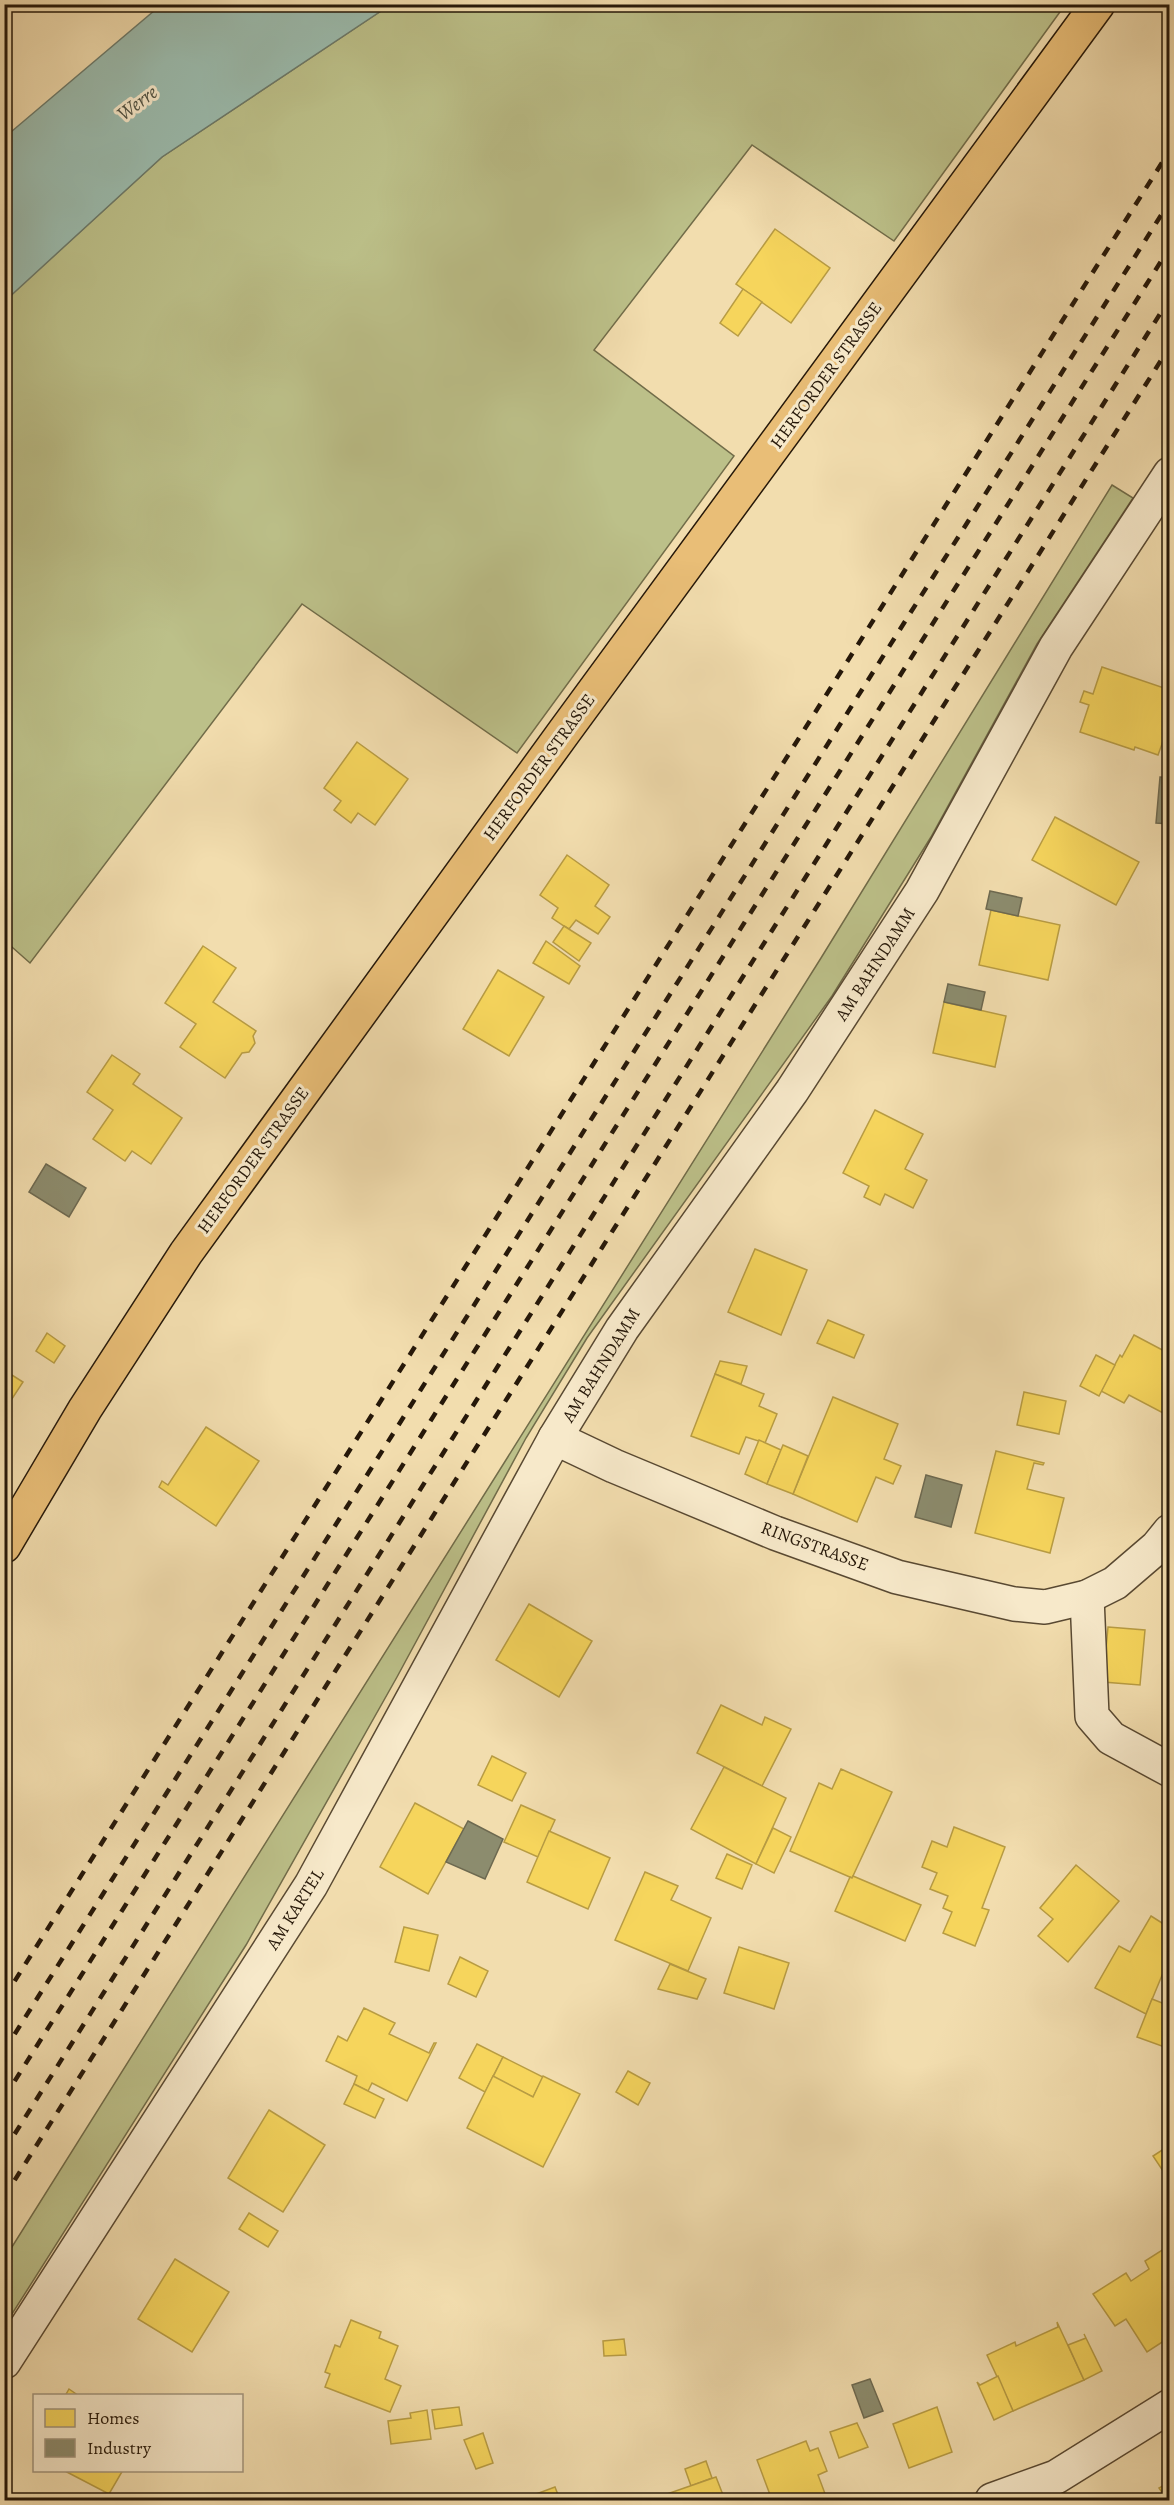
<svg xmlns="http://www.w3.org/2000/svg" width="1174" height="2505" viewBox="0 0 1174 2505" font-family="Alegreya,serif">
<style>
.green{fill:#bcc089;stroke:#716c49;stroke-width:1.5}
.water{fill:#9bbbad;stroke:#6c7a6b;stroke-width:1.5}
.homes{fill:#f6d55c;stroke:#b89c43;stroke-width:1.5}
.industry{fill:#8c8c6e;stroke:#6d6950;stroke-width:1.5}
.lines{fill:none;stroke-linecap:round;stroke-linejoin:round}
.minor-casing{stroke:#594932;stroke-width:36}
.major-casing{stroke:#261809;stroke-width:36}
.minor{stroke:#f7e9ca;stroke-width:33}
.major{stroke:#e9be77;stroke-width:33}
.rail{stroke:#261809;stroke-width:4.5;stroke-dasharray:10 10;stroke-linecap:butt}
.labels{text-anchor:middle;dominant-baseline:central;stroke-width:6;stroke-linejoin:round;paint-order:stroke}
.street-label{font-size:18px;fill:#261809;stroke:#f7e9ca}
.water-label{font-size:20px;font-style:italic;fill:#4f5142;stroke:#f7e9ca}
</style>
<rect width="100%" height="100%" fill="#f2ddae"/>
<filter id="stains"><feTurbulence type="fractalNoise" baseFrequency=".00333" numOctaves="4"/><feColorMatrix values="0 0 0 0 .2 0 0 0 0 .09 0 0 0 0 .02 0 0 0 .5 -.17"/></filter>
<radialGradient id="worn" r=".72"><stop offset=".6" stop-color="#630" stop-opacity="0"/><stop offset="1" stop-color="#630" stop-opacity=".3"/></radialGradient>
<g class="green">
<path d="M390 5H1065L894 241 752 145 594 350 734 456 517 753 302 604 30 963 4 940V301L162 157Z"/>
<path d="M1112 485 1133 498 1037 644 931 837 832 996 587 1338 526 1438 397 1677 246 1945 5 2325V2258L821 958Z"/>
</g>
<path class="water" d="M161 5H390L162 157 5 301V137Z"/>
<g class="homes">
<path d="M775 229 830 268 791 323 736 284Z"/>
<path d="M743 289 762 302 738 336 720 323Z"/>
<path d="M1102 667 1170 690V722L1158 755 1135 747 1134 750 1080 732 1089 705 1080 702 1084 691 1093 694Z"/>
<path d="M357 742 408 779 375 825 358 813 351 823 334 810 341 801 324 788Z"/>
<path d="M1055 817 1139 862 1116 905 1032 860Z"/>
<path d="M567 855 609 885 595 906 610 917 598 934 576 920 569 929 564 926 552 918 558 908 540 895Z"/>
<path d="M991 910 1060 925 1048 980 979 965Z"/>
<path d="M564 926 591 943 579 961 553 942Z"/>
<path d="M546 941 580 966 569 984 533 963Z"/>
<path d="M203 946 236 968 213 1002 256 1031 253 1036 255 1043 249 1052 242 1053 225 1078 180 1047 196 1024 165 1003Z"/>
<path d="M498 970 544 997 509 1056 463 1029Z"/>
<path d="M944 1002 1006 1016 995 1067 933 1053Z"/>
<path d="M112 1055 140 1074 133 1084 182 1118 151 1164 132 1151 125 1161 93 1139 113 1110 87 1092Z"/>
<path d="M875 1110 923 1134 905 1169 927 1180 913 1208 885 1194 880 1205 864 1197 869 1186 843 1173Z"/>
<path d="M755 1249 807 1270 781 1335 728 1312Z"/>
<path d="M1169 1266H1170V1288L1165 1287Z"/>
<path d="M828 1320 864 1335 854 1358 817 1343Z"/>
<path d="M47 1333 65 1346 54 1363 36 1351Z"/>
<path d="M1134 1335 1170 1354V1405L1165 1414 1129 1395 1124 1403 1101 1391 1120 1355 1122 1357Z"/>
<path d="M1096 1355 1115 1365 1099 1396 1080 1386Z"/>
<path d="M720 1361 747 1366 741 1384 715 1374Z"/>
<path d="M4 1370 23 1382 4 1411Z"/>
<path d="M715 1374 764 1394 759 1406 777 1414 765 1443 746 1437 739 1454 691 1436Z"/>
<path d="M1024 1392 1066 1401 1059 1434 1017 1425Z"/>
<path d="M833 1397 898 1424 884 1459 901 1466 893 1484 876 1477 857 1522 793 1494Z"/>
<path d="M206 1427 259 1461 216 1526 159 1487 162 1481 168 1485Z"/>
<path d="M759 1440 781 1450 767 1484 745 1474Z"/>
<path d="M783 1445 808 1456 793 1494 767 1484Z"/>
<path d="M996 1451 1044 1463 1043 1465 1034 1463 1027 1489 1064 1498 1050 1553 975 1533Z"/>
<path d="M529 1604 592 1641 559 1697 496 1660Z"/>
<path d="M1108 1627 1145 1630 1140 1685 1103 1682Z"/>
<path d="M721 1705 762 1725 765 1717 791 1729 762 1786 697 1753Z"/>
<path d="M492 1756 526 1773 512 1801 478 1785Z"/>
<path d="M724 1767 786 1798 756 1864 691 1829Z"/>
<path d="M841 1769 892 1792 852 1878 790 1851 819 1783 832 1789Z"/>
<path d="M415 1803 464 1829 428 1894 380 1867Z"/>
<path d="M521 1805 555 1820 538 1857 504 1842Z"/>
<path d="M954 1827 1005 1847 982 1908 989 1910 975 1946 943 1933 952 1912 943 1908 948 1896 930 1889 937 1873 922 1867 932 1841 947 1847Z"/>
<path d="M773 1828 791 1837 774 1873 756 1864Z"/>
<path d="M549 1831 610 1858 588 1909 527 1882Z"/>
<path d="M727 1854 752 1865 742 1889 716 1878Z"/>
<path d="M1076 1865 1119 1901 1068 1962 1038 1936 1053 1919 1040 1908Z"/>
<path d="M645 1872 678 1886 671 1900 711 1918 688 1971 615 1940Z"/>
<path d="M853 1876 921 1905 905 1941 835 1911 850 1877 852 1878Z"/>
<path d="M1151 1916 1170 1928V1956L1146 2014 1095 1988 1119 1946 1130 1952Z"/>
<path d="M404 1927 438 1935 429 1971 395 1962Z"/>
<path d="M739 1947 789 1963 774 2009 724 1993Z"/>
<path d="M460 1957 488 1971 476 1997 448 1984Z"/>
<path d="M670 1964 706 1979 697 1999 658 1989Z"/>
<path d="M1152 1999 1170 2006V2049L1137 2037Z"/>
<path d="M364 2008 395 2023 389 2034 429 2053 434 2043H436L407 2101 372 2083 368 2091 354 2084 357 2076 326 2061 338 2036 347 2041Z"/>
<path d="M477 2044 503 2057 485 2092 459 2078Z"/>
<path d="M503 2057 543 2077 533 2097 493 2077Z"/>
<path d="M628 2071 650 2083 638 2105 616 2092Z"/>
<path d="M493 2076 533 2097 543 2076 580 2094 543 2167 467 2128Z"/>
<path d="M354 2084 384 2099 375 2118 344 2104Z"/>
<path d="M269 2110 325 2145 283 2212 228 2178Z"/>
<path d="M1170 2145V2180H1169L1153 2156Z"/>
<path d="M249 2213 278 2231 268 2247 239 2229Z"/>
<path d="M1170 2245V2337L1147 2352 1126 2319 1115 2326 1093 2294 1126 2273 1131 2281 1149 2269 1145 2261Z"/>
<path d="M175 2259 229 2292 192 2352 138 2319Z"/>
<path d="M351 2320 381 2332 379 2338 398 2346 385 2379 401 2386 390 2412 325 2387 330 2374 325 2372 335 2345 340 2347Z"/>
<path d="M1057 2322 1084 2380 1013 2411 987 2355 1015 2342 1016 2346 1058 2327Z"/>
<path d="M1084 2334 1102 2371 1084 2380 1068 2345 1086 2338Z"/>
<path d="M624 2339 626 2355 604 2356 603 2341Z"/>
<path d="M998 2376 1013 2411 994 2420 977 2382 980 2385Z"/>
<path d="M69 2389 79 2396H65Z"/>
<path d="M459 2407 462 2425 435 2429 432 2410Z"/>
<path d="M937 2407 952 2452 909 2468 893 2424Z"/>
<path d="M427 2410 431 2439 391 2444 388 2421 411 2418 410 2413Z"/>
<path d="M857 2423 868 2447 839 2458 830 2432Z"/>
<path d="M483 2433 493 2463 476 2469 464 2440Z"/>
<path d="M806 2441 810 2451 818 2448 827 2471 818 2475 827 2499 772 2500 757 2460Z"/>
<path d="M706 2461 712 2478 691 2486 685 2469Z"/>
<path d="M63 2470H123L109 2494Z"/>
<path d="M716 2477 725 2500H669L667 2494Z"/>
<path d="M1170 2482V2500H1167L1159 2488Z"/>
<path d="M555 2487 560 2500H520Z"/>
</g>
<g class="industry">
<path d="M1160 777 1170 778V824L1156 823Z"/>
<path d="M990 891 1022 898 1018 916 986 909Z"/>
<path d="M948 984 985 992 981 1010 944 1002Z"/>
<path d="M46 1164 86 1188 69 1217 29 1192Z"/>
<path d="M926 1475 962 1485 951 1527 915 1517Z"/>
<path d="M468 1821 503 1839 485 1879 446 1862Z"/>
<path d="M870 2379 883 2411 864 2418 852 2385Z"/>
</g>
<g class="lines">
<g class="minor-casing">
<g id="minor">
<path d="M555 1438 614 1466 775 1533 897 1577 1014 1604 1045 1607 1087 1597 1115 1583 1157 1547 1170 1531"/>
<path d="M1087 1597 1092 1716 1111 1738 1170 1770"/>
<path d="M4 2362 311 1885 555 1438 622 1329 792 1091 922 891 1056 647 1170 474"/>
<path d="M992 2500 1056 2477 1170 2406"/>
</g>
</g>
<g class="major-casing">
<path id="major" d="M4 1546 85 1409 186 1253 564 732 1098 4"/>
</g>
<use href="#minor" class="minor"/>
<use href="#major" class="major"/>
<g class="rail">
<path d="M4 1998 1170 150"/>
<path d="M4 2051 1170 201"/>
<path d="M4 2098 1170 247"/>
<path d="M4 2151 1170 298"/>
<path d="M4 2197 1170 346"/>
</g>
</g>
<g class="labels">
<g class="street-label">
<text transform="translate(826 375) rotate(-54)">HERFORDER STRASSE</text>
<text transform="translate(539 767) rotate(-54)">HERFORDER STRASSE</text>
<text transform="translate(875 964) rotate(-57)">AM BAHNDAMM</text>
<text transform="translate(253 1160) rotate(-54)">HERFORDER STRASSE</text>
<text transform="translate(601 1365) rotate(-58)">AM BAHNDAMM</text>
<text transform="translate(815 1546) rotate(20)">RINGSTRASSE</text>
<text transform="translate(295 1909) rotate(-58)">AM KARTEL</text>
</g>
<g class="water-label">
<text transform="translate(137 103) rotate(-37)">Werre</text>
</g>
</g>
<rect width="1174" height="2505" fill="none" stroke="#f2ddae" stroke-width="24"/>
<rect x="6" y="6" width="1162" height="2493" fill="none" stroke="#261809" stroke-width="3"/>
<rect x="12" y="12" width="1150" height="2481" fill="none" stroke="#261809" stroke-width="1.5"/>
<rect x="33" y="2394" width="210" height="78" fill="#f7e9ca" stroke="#a3957d" stroke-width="1.5"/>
<rect x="45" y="2409" width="30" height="18" fill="#f6d55c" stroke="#a3957d" stroke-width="1.5"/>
<text x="87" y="2424" font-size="18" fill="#261809">Homes</text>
<rect x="45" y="2439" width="30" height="18" fill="#8c8c6e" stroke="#a3957d" stroke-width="1.5"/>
<text x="87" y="2454" font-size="18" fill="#261809">Industry</text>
<rect width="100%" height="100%" filter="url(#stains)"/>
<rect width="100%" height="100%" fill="url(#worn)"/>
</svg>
